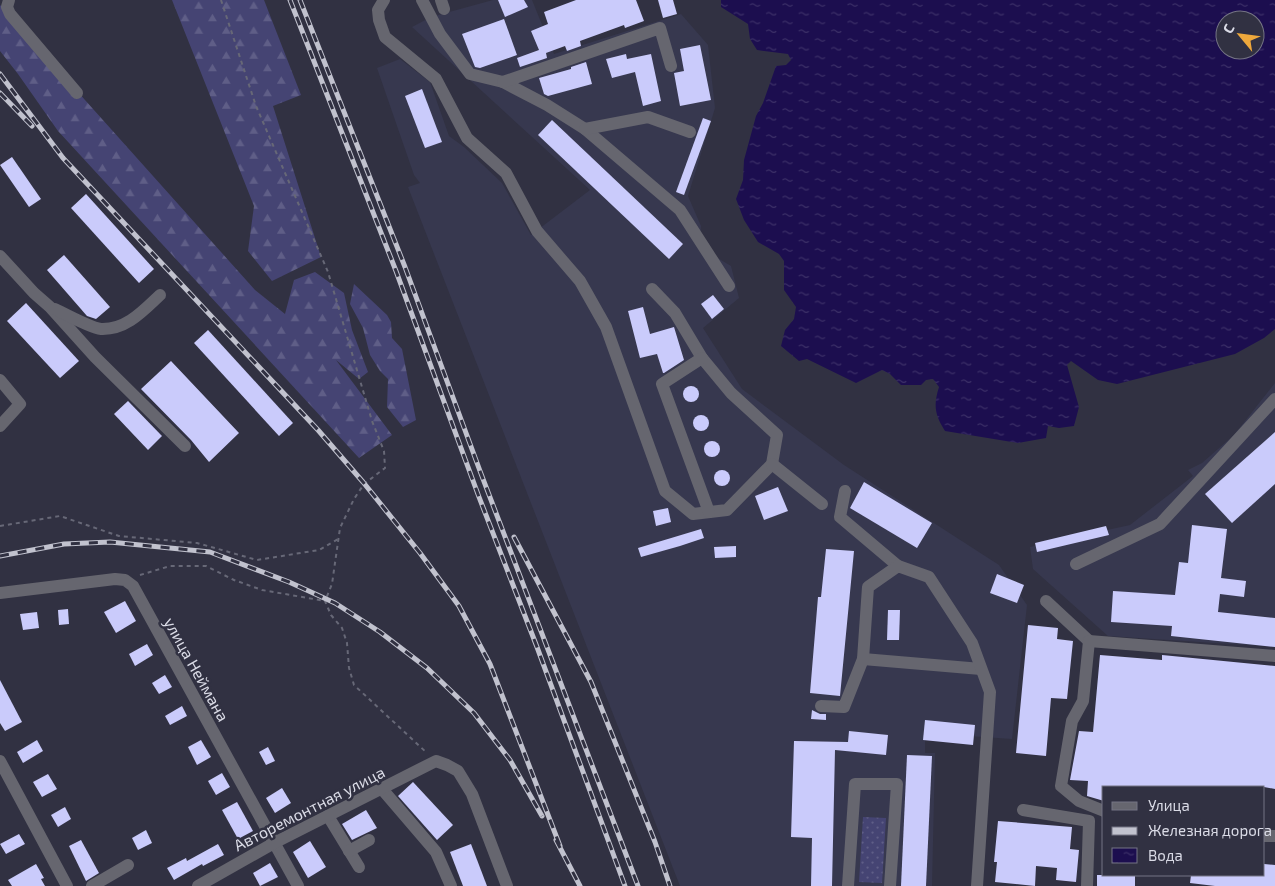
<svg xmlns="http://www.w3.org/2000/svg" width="1275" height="886" viewBox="0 0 1275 886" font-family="'Exo 2',sans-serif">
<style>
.built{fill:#37384f}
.grass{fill:url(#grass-dots)}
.forest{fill:url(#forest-firs)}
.water{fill:url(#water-ripples);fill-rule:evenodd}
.building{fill:#cacbfb}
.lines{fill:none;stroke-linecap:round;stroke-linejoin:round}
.path{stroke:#676877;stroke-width:2;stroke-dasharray:4 4;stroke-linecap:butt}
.minor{stroke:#66666f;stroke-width:12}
.rail-casing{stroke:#c1c2ce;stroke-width:5}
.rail{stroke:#313142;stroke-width:3;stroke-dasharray:9;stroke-linecap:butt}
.labels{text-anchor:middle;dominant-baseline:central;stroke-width:5;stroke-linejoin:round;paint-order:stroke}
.street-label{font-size:16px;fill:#dadbe6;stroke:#313142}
</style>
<defs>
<pattern id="grass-dots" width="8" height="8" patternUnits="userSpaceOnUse" patternTransform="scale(1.25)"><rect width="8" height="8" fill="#454473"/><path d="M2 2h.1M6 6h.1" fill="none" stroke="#5f5e87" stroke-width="1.8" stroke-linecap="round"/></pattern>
<pattern id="forest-firs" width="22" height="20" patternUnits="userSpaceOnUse" patternTransform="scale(1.25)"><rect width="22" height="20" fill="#454473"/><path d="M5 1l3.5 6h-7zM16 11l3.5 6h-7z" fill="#5f5e87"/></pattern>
<pattern id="water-ripples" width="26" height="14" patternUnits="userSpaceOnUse" patternTransform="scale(1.25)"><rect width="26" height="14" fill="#1c0e4f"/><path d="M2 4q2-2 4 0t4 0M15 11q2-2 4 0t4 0" fill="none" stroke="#3c3068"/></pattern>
</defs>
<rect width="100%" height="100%" fill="#313142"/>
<g class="built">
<path d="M493 0H532L554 54 681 14 708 45 715 108 688 196 701 226 700 237 711 254 731 266 739 298 703 328 742 389 844 465 999 565 1027 605 1012 739 925 733V753H935L932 886H680L408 187 420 183 414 175 377 68 400 59 430 82 449 136 464 147 502 183 531 235 590 190 412 27 431 17Z"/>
<path d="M1275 383V647L1108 636 1033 569 1030 547 1130 525 1193 476 1188 470 1202 463 1234 435Z"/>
</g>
<path class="grass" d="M863 817 886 818 882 883 859 882Z"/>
<g class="forest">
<path d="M172 0H264L301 95 273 106 321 257 272 281 248 251 254 206Z"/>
<path d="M0 5 255 290 285 314 294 280 315 272 344 293 352 330 368 372 359 379 336 360 392 435 359 458 58 131 18 74 0 51Z"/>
<path d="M354 284 387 315 391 322 392 338 402 349 416 420 403 427 387 407 388 379 380 371 370 355 363 328 350 304Z"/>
</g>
<path class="water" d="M721 0H1275V329L1264 338 1235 354 1117 384 1098 380 1071 361 1067 365 1079 407 1074 426 1059 428 1048 426 1046 438 1018 443 945 431C935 415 933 406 939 387L933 379 926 380 921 385H901L890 374 882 370 856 383 807 359 799 361 781 346 785 330 794 319 796 307 784 290V261L779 254 758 242 744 220 736 199 743 180 744 160 756 116 763 103 776 66 786 65 791 60 788 54 757 50 750 39 748 24 721 7ZM1225 20H1255V50H1225Z"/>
<g class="building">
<path d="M498 0H524L528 7 505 17Z"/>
<path d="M576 0H636L644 21 625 28 624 25 580 41 581 46 567 51 565 46 546 53 547 58 520 67 517 58 539 50 531 31 548 24 544 12Z"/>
<path d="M658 0H673L677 14 663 18Z"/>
<path d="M504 19 517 55 480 68 475 67 462 34Z"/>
<path d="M700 45 711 100 680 106 674 73 684 71 680 49Z"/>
<path d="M626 54 627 59 651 54 661 101 643 106 635 72 612 78 606 59Z"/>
<path d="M586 62 592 84 548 96 544 94 539 78 571 69V67Z"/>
<path d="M422 89 442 142 425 148 405 96Z"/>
<path d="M703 118 711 121 684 195 676 192Z"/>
<path d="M552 120 683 244 669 259 538 135Z"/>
<path d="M12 157 41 199 29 207 0 165Z"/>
<path d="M86 194 154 269 139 283 71 208Z"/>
<path d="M64 255 110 307 96 319 87 316 47 270Z"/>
<path d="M713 295 724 309 712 319 701 304Z"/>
<path d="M26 303 79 361 60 378 7 321Z"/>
<path d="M643 307 650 334 674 327 684 360 664 373H663L657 354 640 358 628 311Z"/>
<path d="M208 330 293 423 279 436 194 343Z"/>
<path d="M171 361 239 433 209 462 191 440 141 389Z"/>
<circle cx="691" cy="394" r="8"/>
<path d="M128 401 162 436 148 450 114 414Z"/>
<circle cx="701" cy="423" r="8"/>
<path d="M1275 432V484L1232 523 1205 494Z"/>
<circle cx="712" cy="449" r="8"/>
<circle cx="722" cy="478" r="8"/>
<path d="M864 482 932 523 917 548 850 508Z"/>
<path d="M778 487 788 511 764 520 755 496Z"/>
<path d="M668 508 671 522 656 526 653 511Z"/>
<path d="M1192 525 1227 529 1221 578 1246 581 1244 597 1220 594 1218 612 1275 618V647L1171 636 1172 626 1111 622 1113 591 1175 595 1179 562 1188 563Z"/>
<path d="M1106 526 1109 535 1037 552 1035 543Z"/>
<path d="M701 529 704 538 680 546 641 557 638 548Z"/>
<path d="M736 546V557L715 558 714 547Z"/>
<path d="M826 549 854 551 840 696 810 693 818 597H821Z"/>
<path d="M997 574 1024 585 1017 603 990 593Z"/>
<path d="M125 601 136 621 116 633 104 612Z"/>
<path d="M68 609 69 624 59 625 58 610Z"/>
<path d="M888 610H900L899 640H887Z"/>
<path d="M37 612 39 628 23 630 20 614Z"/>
<path d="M1028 625 1058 628 1057 639 1073 641 1067 699 1051 698 1046 756 1016 753Z"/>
<path d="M147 644 153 655 135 666 129 654Z"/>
<path d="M1100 655 1162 660V655L1275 666V789L1264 787H1104V801L1087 796 1088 781 1070 780 1079 731 1093 732Z"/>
<path d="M165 675 172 687 159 694 152 683Z"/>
<path d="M0 680 22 722 5 731 0 723Z"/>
<path d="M182 706 187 716 170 725 165 716Z"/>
<path d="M812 710 820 714H826V720L811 719Z"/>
<path d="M925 720 975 725 973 745 923 740Z"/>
<path d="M849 731 888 735 886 755 835 750 832 886H811L812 838 791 837 794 741 848 742Z"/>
<path d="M37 740 43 751 23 763 17 752Z"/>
<path d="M201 740 211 757 197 765 188 747Z"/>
<path d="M268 747 275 761 266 765 259 752Z"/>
<path d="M907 755 932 756 926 886H901Z"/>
<path d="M222 773 230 787 216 795 208 781Z"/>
<path d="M48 774 57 789 42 797 33 782Z"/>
<path d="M413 782 453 825 437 840 398 796Z"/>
<path d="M282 788 291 803 275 813 266 798Z"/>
<path d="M237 802 253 831 238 839 222 810Z"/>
<path d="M65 807 71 819 58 827 51 815Z"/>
<path d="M366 810 377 828 352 840 342 824Z"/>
<path d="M998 821 1072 827 1070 849 1079 850 1076 882 1056 880 1057 868 1036 866 1035 886 995 882 997 862H994Z"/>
<path d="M146 830 152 843 138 850 132 838Z"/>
<path d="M19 834 25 844 6 854 0 844Z"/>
<path d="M81 840 99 873 86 881 69 846Z"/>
<path d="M310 841 326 867 308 878 293 852Z"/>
<path d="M218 844 224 855 203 866 202 864 174 880 167 868 186 858 187 861Z"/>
<path d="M471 844 487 886H463L450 852Z"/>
<path d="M270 863 278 877 260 886 253 873Z"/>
<path d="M36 864 44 878 41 879 45 886H12L8 880Z"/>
<path d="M1264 864 1275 865V886H1215L1190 883 1191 875H1264Z"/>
<rect x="1097" y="875" width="38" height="11"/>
</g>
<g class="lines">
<g class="path">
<path d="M221 0 256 106 328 272 372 421 384 451 385 468 364 484 354 499 340 528 332 584 325 601 331 615 342 628 347 643 349 668 354 685 427 753"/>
<path d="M0 526 60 516 119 536 197 543 257 560 319 550 338 539"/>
<path d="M140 575 170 566H206L234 580 262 590 325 601"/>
</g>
<g class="minor">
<path d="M9 0 7 7 10 14 77 93"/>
<path d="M384 0 378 10 379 20 385 37 436 79 467 138 506 173 537 231 580 281 606 327 665 491 693 514 727 510 772 464 777 435 731 393 702 358 675 313 652 289"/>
<path d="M422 0 440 34 470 74 503 82 547 105 585 129 680 210 729 286"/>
<path d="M441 0 444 9"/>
<path d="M503 82 660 28 671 66"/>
<path d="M585 129 648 117 690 132"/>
<path d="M0 256 34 293 50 307 95 357 185 446"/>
<path d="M55 309C65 314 91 328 101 329 126 330 143 311 160 295"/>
<path d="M702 358 662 384 709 512"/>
<path d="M0 380 20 404 0 426"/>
<path d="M772 464 822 504"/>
<path d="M845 491 840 517 898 566"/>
<path d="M1076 564 1160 524 1275 399"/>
<path d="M0 593 115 579 125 580 133 586 298 886"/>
<path d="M1046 601 1089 641"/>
<path d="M863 659 981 669"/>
<path d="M821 706 844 707 863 659 868 587 898 566 929 577 972 643 990 692 977 886"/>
<path d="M0 761 67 886"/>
<path d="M382 789 436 852 451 886"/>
<path d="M1023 810 1089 821 1087 886"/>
<path d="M1104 811 1079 801 1061 786 1072 721 1083 701 1089 641 1275 656"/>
<path d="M328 816 359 867"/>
<path d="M1264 836H1275"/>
<path d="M349 851 369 840"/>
<path d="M92 886 128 865"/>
<path d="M198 886 274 843 436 761 447 765 458 771 472 794 507 886"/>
<path d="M848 886 855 784H897L890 886"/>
</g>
<g class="rail-casing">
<g id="rail">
<path d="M290 0 396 271 479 497 537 647 625 886"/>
<path d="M300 0 405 267 480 471 638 886"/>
<path d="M0 74 63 158 318 430 363 482 420 553 459 606 490 664 560 846"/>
<path d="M0 93 32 126"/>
<path d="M514 537 591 682 655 842 670 886"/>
<path d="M0 556 64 544 110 542 210 552 289 582 335 603 380 632 427 668 474 713 510 760 542 816"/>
<path d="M556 840 580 886"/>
</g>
</g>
<use href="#rail" class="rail"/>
</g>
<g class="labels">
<g class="street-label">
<text transform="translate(197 669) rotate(61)">улица Неймана</text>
<text transform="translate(309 808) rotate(-27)">Авторемонтная улица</text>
</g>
</g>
<rect x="1102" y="786" width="162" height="90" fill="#313142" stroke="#757584"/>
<rect x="1112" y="802" width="25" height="8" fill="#66666f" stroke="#757584"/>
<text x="1148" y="811" font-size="15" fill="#dadbe6">Улица</text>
<rect x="1112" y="827" width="25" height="8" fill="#c1c2ce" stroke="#757584"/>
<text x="1148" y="836" font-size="15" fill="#dadbe6">Железная дорога</text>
<rect x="1112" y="848" width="25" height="15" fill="url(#water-ripples)" stroke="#757584"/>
<text x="1148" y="861" font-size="15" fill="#dadbe6">Вода</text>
<g transform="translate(1240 35) rotate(299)"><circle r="24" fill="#313142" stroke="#757584"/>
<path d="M0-4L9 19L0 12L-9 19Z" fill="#eea83c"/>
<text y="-8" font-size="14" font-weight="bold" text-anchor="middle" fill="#dadbe6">С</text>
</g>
</svg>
